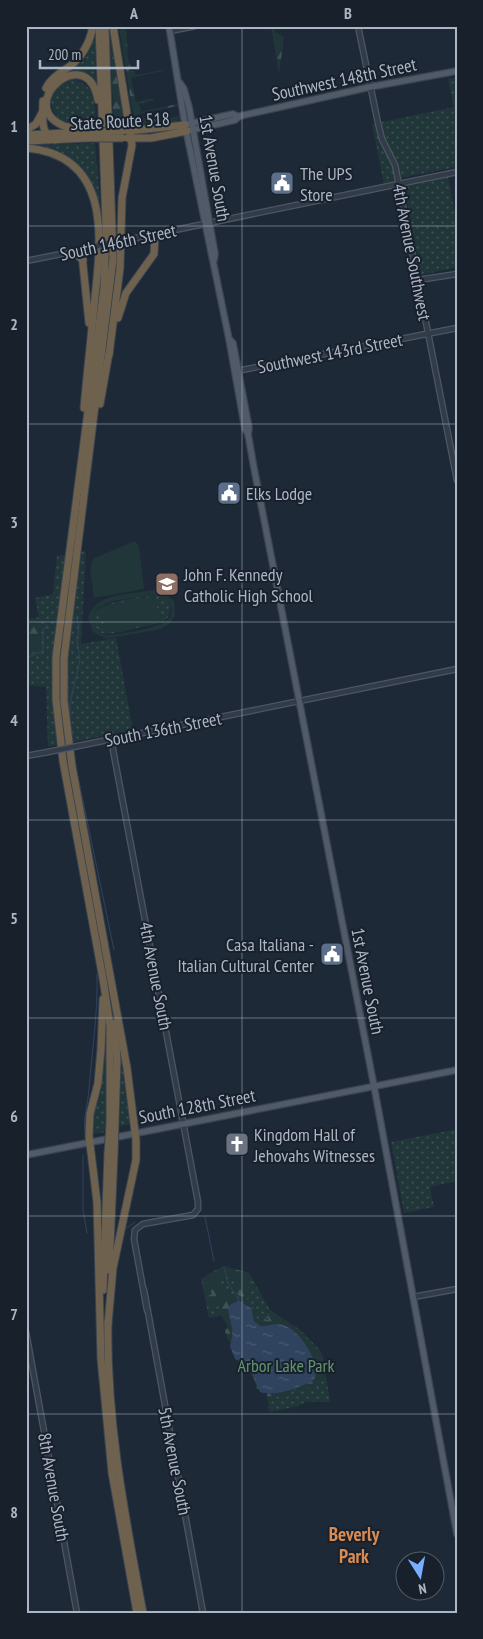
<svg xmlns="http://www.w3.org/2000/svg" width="483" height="1639" viewBox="0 0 483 1639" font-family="'PT Sans Narrow',sans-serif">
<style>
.grass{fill:url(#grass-dots)}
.forest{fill:url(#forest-firs)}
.pitch{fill:#203639;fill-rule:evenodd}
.water{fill:url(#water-ripples)}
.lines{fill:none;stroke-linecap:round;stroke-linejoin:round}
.stream{stroke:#2f435e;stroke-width:1}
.minor-casing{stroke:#4d5663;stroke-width:7}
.major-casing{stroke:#3c4451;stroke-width:8}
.highway-casing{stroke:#3a434f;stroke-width:9}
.minor{stroke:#323b48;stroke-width:4.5}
.major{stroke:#505a68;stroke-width:5.5}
.highway{stroke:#6e624e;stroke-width:7}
.minor-bridge-casing{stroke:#4d5663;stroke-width:7;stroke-linecap:butt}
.highway-bridge-casing{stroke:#3a434f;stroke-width:9;stroke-linecap:butt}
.minor-bridge{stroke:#323b48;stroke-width:4.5}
.highway-bridge{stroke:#6e624e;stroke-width:7}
.grid{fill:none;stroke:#acb6c5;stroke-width:1;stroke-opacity:0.55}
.labels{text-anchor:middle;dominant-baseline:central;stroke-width:4;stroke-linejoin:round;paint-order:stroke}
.street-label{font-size:18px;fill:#acb6c5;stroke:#18202c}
.poi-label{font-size:18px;fill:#acb6c5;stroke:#18202c;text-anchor:start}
.park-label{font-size:18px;fill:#63966e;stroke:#18202c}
.neighbourhood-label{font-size:19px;font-weight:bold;fill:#d88c54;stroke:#18202c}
.neatline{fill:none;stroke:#acb6c5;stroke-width:2}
.grid-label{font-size:16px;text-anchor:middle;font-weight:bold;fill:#acb6c5}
</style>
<defs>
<pattern id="grass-dots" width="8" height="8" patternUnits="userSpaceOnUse" patternTransform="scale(1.25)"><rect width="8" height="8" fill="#203639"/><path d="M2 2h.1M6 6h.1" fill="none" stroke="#3e5154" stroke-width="1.8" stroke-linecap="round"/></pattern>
<pattern id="forest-firs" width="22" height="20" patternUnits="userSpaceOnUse" patternTransform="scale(1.25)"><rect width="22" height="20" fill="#203639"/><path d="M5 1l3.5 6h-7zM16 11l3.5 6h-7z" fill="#3e5154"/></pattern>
<pattern id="water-ripples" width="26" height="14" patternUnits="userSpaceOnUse" patternTransform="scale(1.25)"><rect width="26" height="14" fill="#2f435e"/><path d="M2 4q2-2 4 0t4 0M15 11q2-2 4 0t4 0" fill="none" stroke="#4a5c74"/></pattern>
</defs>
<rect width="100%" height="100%" fill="#1e2937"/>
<g class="grass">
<path d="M95 34 96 86C87 77 74 73 62 75L81 58Z"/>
<path d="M457 77V167L405 177 384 184 372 124 454 107 448 79Z"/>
<path d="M73 79C98 87 95 103 96 127 71 125 53 126 50 97L60 81Z"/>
<path d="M95 143 100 200 98 202C88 167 66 154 32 145Z"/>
<path d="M448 177 457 224V267L421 275 405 189 407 186Z"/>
<path d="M86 551 81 644 116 638 133 730 48 747 46 687 26 685V620L39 617 35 598 53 594 57 556Z"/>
<path d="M154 595C170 595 176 611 164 622L111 634 101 633C66 604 140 597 154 595Z"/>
<path d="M106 1022 107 1072 106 1132 94 1134 93 1121 100 1084Z"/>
<path d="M121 1048 131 1124 120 1126Z"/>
<path d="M457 1129V1181L430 1187 434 1207 404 1213 391 1142Z"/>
<path d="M224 1266 249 1273 270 1310 299 1329 320 1350 323 1357 330 1402H305L299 1406 269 1412 267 1394 257 1389 248 1365 235 1359 230 1346 232 1342 229 1314 209 1318 201 1279Z"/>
</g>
<g class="forest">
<path d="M109 26 126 127H114Z"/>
<path d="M119 26H126L128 59 131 68 128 71H134L136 75 170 69 131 78 136 102 153 98 154 100 139 104 141 112 177 104V106L139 114V117L160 120 179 116V120C169 128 150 125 138 125L134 121Z"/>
<path d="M271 26H274L275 32 284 37 279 74Z"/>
<path d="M38 620 41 647 38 652 26 656V622Z"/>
<path d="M224 1266 249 1273 251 1282 248 1286 251 1294 248 1298 240 1297 235 1291V1285L239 1283 238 1279 223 1277 218 1279C217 1293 230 1293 237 1297L238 1301 228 1310 232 1325V1342L228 1341 225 1331 228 1327 220 1313 222 1307 206 1302 205 1297 212 1294 210 1290 203 1287 202 1282 206 1280V1275Z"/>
<path d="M252 1306 258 1321 262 1317 267 1320 269 1319 267 1313 270 1310 272 1311 304 1336 312 1348 320 1350 326 1373 323 1380 302 1391 293 1390 287 1395 267 1399V1394L307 1384 315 1368 303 1339 270 1324 260 1326 252 1315Z"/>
</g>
<g class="pitch">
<path d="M135 541 139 546 144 589 94 598 90 568 94 558Z"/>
<path d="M153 590 163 591 174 601 175 616 169 624 161 629 106 639 93 632 88 618C93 593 133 594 153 590ZM154 595C170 595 179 615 163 623 154 628 115 636 106 635 98 633 92 626 93 618 93 613 97 608 101 606 116 598 138 598 154 595Z"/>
<path d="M155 596 160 622 106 633 101 607Z"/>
</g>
<path class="water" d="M239 1301 251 1308 254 1321 260 1326C268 1327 275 1322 283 1325 300 1329 322 1365 314 1380 299 1388 276 1397 260 1392L248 1365 235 1359 230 1346 233 1332 228 1310 231 1304Z"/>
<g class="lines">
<g class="stream">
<path d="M26 658 43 651V631L47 625"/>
<path d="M70 719V703L80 660 77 642 79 627 77 619 73 618"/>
<path d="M74 758 114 950"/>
<path d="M85 1132C83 1117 88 1104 89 1089 92 1051 98 1013 97 974"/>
<path d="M83 1155V1210L87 1233"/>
<path d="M205 1217 214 1261"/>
<path d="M152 1219 184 1214"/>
<path d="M125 1229 135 1222"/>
<path d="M223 1267C227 1272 225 1277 228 1283 231 1289 236 1293 239 1301"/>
</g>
<g class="minor-casing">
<g id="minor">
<path d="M358 26 378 123 382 139 395 165 457 480"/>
<path d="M170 31 195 26"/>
<path d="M131 239 457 172"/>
<path d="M26 261 86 249"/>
<path d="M418 280 457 274"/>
<path d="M237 371 457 328"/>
<path d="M111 739 198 1202V1209L193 1215 143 1224 135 1230 134 1239 147 1310"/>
<path d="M78 746 457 669"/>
<path d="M26 756 48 752"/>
<path d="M144 1290 203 1613"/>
<path d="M413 1297 457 1289"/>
<path d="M26 1332 77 1613"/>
</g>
</g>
<g class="major-casing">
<g id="major">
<path d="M169 26 185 125 229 339 245 429 248 434"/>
<path d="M180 83 184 89 189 107 215 254 214 260"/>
<path d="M188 124 233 114 237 116"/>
<path d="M187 131 235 120 240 116 370 87 457 71"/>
<path d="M229 339 233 343 249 428 248 434 254 468 374 1086 457 1534"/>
<path d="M26 1155 457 1070"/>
</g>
</g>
<g class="highway-casing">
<g id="highway">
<path d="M99 26 106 226 104 288 56 657V699L63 761 103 979 110 1026V1124"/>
<path d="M105 26 113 259 64 658V701L72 766 127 1068 136 1140V1160L113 1268 108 1324"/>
<path d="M46 88C51 78 60 73 69 67 82 57 90 42 93 26"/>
<path d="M43 101C43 114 39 135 55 140"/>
<path d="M87 129C80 128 70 128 64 126 13 105 87 39 98 100"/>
<path d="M26 130 36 124 42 113"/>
<path d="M128 131 185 125"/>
<path d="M26 135 87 132"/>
<path d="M128 138H151L187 131"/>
<path d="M26 141 87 138"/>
<path d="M26 148C114 155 101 243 94 306 91 340 87 374 84 408"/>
<path d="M87 248 82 255 89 323"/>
<path d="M67 253 77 255 83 260"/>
<path d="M118 318 126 293 154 254 155 235"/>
<path d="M109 355 120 268 122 198 132 145 113 26"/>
<path d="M100 404 109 353"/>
<path d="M103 999 101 1049 98 1083 90 1114 89 1136 97 1202 101 1359 112 1473 137 1613"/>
<path d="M115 1123 117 1061 115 1023"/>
<path d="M109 1270 114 1154"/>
<path d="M103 1290 108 1153"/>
<path d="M108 1321C106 1420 125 1516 143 1613"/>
</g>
</g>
<use href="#minor" class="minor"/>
<use href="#major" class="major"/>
<use href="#highway" class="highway"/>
<g class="minor-bridge-casing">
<g id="minor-bridge">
<path d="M87 248 131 239"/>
<path d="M48 752 78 746"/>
</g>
</g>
<g class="highway-bridge-casing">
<g id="highway-bridge">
<path d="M87 132 123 131"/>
<path d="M87 138H123"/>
<path d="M108 1153 110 1124"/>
<path d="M114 1154 115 1123"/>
</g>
</g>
<use href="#minor-bridge" class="minor-bridge"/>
<use href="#highway-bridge" class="highway-bridge"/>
</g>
<path class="grid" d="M242 26V1613M26 226H457M26 424H457M26 622H457M26 820H457M26 1018H457M26 1216H457M26 1414H457"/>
<defs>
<g id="civic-square" transform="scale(1.25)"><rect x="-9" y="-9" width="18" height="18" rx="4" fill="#5c6f8a" stroke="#18202c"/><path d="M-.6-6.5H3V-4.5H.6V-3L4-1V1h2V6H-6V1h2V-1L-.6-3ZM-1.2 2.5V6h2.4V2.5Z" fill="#fff"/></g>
<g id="school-square" transform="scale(1.25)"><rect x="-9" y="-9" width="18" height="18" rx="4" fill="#8d6e63" stroke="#18202c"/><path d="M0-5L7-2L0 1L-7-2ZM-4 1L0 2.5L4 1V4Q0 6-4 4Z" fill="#fff"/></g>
<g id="church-square" transform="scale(1.25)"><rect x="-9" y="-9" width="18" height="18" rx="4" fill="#6b7280" stroke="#18202c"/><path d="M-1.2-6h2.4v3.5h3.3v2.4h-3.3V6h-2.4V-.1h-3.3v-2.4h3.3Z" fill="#fff"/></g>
</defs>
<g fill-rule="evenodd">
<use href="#civic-square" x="282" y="183"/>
<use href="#civic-square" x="229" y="493"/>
<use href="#school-square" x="167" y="584"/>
<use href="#civic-square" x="332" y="954"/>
<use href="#church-square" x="237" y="1144"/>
</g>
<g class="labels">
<g class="street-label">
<text transform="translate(344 79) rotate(-12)">Southwest 148th Street</text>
<text transform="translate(120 121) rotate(-3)">State Route 518</text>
<text transform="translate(215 168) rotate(80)">1st Avenue South</text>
<text transform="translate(118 242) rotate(-12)">South 146th Street</text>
<text transform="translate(412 252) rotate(79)">4th Avenue Southwest</text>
<text transform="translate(330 353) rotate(-11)">Southwest 143rd Street</text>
<text transform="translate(163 729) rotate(-11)">South 136th Street</text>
<text transform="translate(156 976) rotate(79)">4th Avenue South</text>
<text transform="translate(368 981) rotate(79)">1st Avenue South</text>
<text transform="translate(197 1106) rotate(-11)">South 128th Street</text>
<text transform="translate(175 1461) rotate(79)">5th Avenue South</text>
<text transform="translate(54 1487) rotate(80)">8th Avenue South</text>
</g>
<g class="poi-label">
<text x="300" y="173">The UPS<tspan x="300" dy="21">Store</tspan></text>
<text x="246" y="493">Elks Lodge</text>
<text x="184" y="574">John F. Kennedy<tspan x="184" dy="21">Catholic High School</tspan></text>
<text x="314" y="944" text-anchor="end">Casa Italiana -<tspan x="314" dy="21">Italian Cultural Center</tspan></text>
<text x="254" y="1134">Kingdom Hall of<tspan x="254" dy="21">Jehovahs Witnesses</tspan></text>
</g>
<g class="park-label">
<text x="286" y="1365">Arbor Lake Park</text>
</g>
<g class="neighbourhood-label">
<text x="354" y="1534">Beverly<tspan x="354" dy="22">Park</tspan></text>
</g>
</g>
<rect width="483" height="1639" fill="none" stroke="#18202c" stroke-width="55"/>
<g transform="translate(420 1576) rotate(169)"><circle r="24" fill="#18202c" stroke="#535c69"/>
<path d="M0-4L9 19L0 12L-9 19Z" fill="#79adfd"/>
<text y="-8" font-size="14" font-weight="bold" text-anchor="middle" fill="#acb6c5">N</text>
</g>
<path d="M40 60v8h98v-8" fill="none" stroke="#acb6c5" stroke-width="2.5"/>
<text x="48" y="60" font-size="15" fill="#acb6c5" stroke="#18202c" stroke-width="4" paint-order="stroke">200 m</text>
<rect x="28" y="28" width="428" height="1584" class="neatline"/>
<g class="grid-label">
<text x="134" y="19">A</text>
<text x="348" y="19">B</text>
<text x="14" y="132">1</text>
<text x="14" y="330">2</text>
<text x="14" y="528">3</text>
<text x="14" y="726">4</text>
<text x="14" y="924">5</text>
<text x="14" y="1122">6</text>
<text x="14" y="1320">7</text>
<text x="14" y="1518">8</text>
</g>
</svg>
